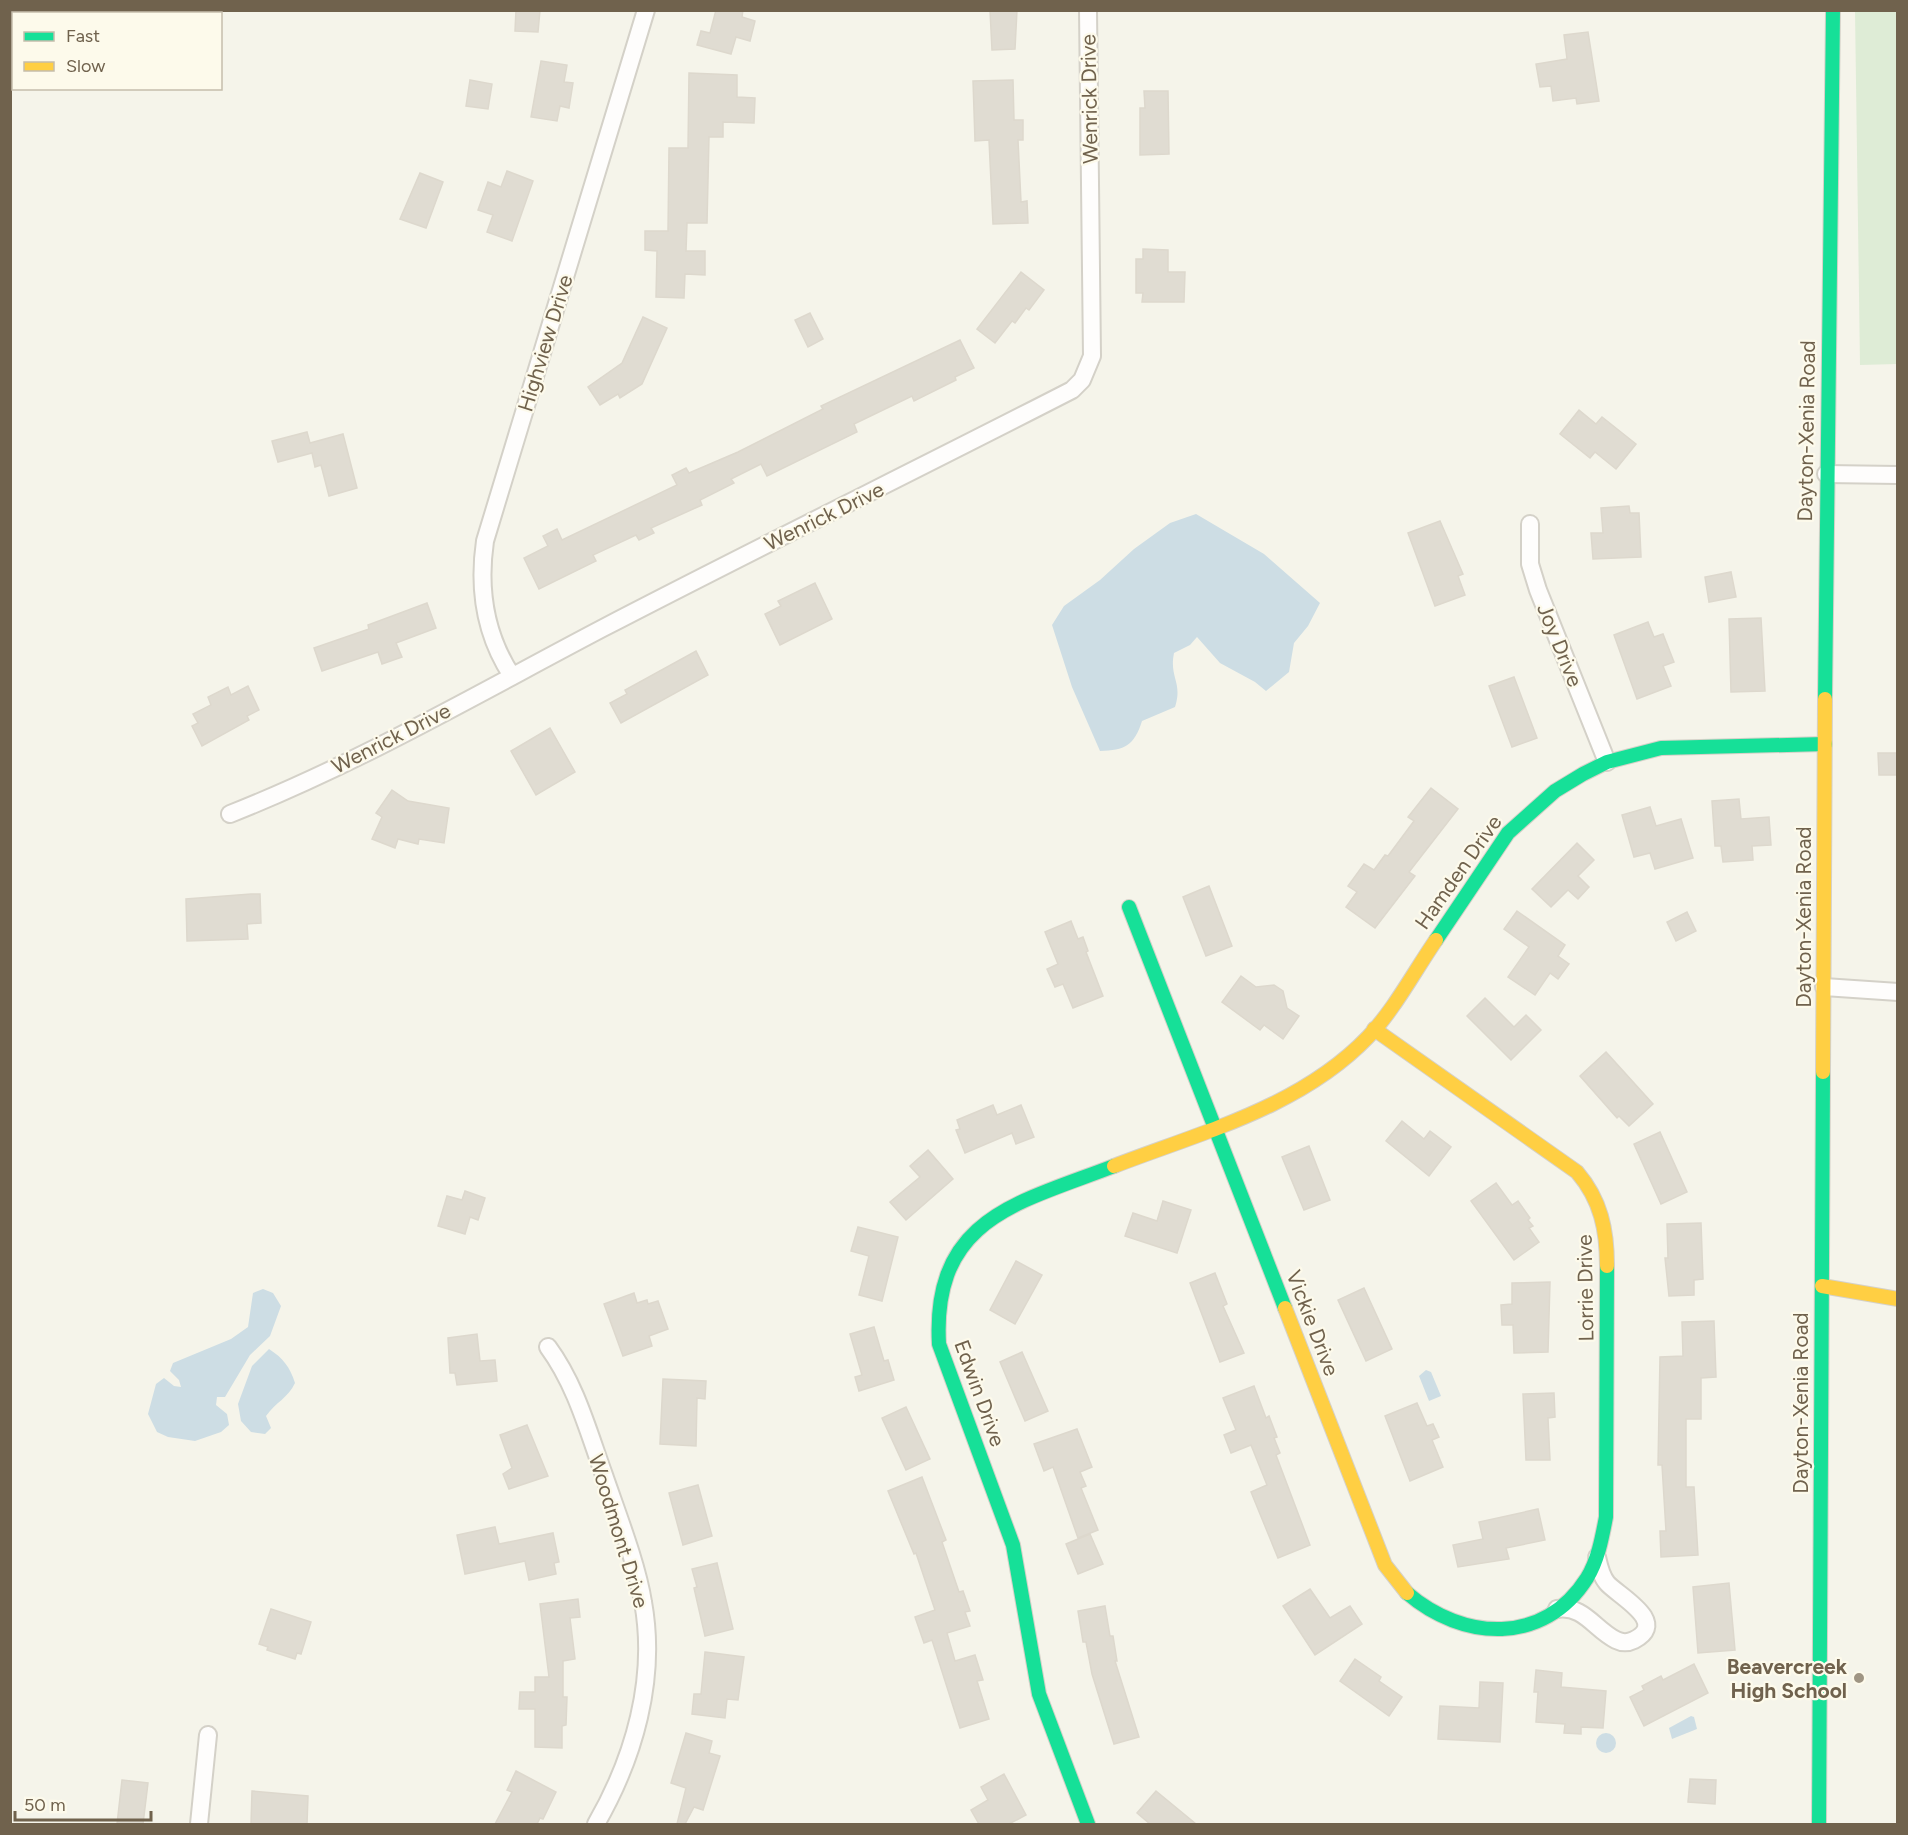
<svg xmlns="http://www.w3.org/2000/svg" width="1908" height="1835" viewBox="0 0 1908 1835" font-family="Figtree,sans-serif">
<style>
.green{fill:#deecd6}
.water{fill:#cddde4}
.building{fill:#e0dcd2;stroke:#ddd8cd;stroke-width:1.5}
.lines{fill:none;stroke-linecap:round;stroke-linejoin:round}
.street-casing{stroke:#d4d1c8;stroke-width:20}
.fast-casing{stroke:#d5d1c8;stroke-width:16}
.slow-casing{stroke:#d5d1c8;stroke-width:16}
.street{stroke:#fefdfc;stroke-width:16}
.fast{stroke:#16e098;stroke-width:14}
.slow{stroke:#ffcf43;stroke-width:14}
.poi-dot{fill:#9f9584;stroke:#fdfaeb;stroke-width:2}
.labels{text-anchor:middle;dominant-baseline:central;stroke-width:4.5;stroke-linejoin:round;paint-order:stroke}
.street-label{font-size:21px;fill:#70624d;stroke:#fdfaeb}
.poi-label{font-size:21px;font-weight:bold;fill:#70624d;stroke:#fdfaeb;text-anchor:end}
</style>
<rect width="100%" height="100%" fill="#f5f4ea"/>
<path class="green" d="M1855 11H1897V364L1860 365Z"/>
<g class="water">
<path d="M1196 514 1264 554 1320 603 1308 626 1294 643 1289 672 1266 691 1255 682 1220 663 1197 637 1190 645 1174 653C1169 678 1183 682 1175 707L1142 721C1134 746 1125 750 1100 751L1072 687 1052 625 1064 606 1100 580 1134 549 1170 523Z"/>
<path d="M263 1289 273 1293 281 1306 270 1336 250 1355 225 1397H217L216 1405 227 1414 229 1425 221 1432 195 1441 168 1437 157 1432 148 1414 156 1384 164 1378 174 1386 181 1387 179 1380 170 1371 173 1363 231 1339 248 1327 253 1293Z"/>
<path d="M269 1349C283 1358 290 1367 295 1383 288 1398 276 1402 266 1416L271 1428 265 1434 251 1432 241 1421 238 1404 252 1366Z"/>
<path d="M1426 1370 1431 1372 1441 1396 1429 1401 1419 1376Z"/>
<path d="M1691 1716 1694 1717 1697 1729 1672 1739 1669 1728Z"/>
<circle cx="1606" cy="1743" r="10"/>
</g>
<g class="building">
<path d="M516 10H540L538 32 515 31Z"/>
<path d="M716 10H743L742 17 755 21 750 41 736 37 731 54 697 45 701 31 710 33Z"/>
<path d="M990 10H1017L1015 49 992 50Z"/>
<path d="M1588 32 1599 101 1577 104 1576 98 1553 101 1551 86 1540 87 1536 64 1567 59 1564 35Z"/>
<path d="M541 61 567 65 564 82 573 83 569 108 560 106 557 121 531 117Z"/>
<path d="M689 73 737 75V97L755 98 754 123 723 122V137H709L707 223H687L686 251H705V275L685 274 684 298 656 297 657 251 645 250V231H668L669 148H688Z"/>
<path d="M470 80 492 84 488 109 466 106Z"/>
<path d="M1013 80 1014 120H1023V140H1018L1021 202 1027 201 1028 223 993 224 989 140 975 141 973 81Z"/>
<path d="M1144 91H1168L1169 154 1140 155V108H1145Z"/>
<path d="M507 171 533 181 512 241 487 232 493 215 478 210 488 182 501 187Z"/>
<path d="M420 173 443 182 426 228 400 219Z"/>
<path d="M1143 249 1168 250V272H1185L1184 302H1142L1143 293H1136V259H1143Z"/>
<path d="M1021 272 1044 290 1029 310 1026 308 1015 323 1012 321 995 343 977 329Z"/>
<path d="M810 313 823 339 808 347 795 320Z"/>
<path d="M643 317 667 328 642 384 620 398 618 394 600 405 588 387 622 363Z"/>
<path d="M960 340 974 368 955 377 956 380 914 401 912 396 854 424 857 432 767 476 761 464 731 479 734 483 700 500 702 505 651 528 654 533 639 540 636 535 593 555 596 561 539 589 524 558 548 546 543 536 557 529 562 540 677 485 672 475 686 468 689 473 738 452 823 409 821 406Z"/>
<path d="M1579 410 1596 424 1602 417 1636 444 1616 469 1595 452 1590 458 1560 434Z"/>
<path d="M307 432 310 443 343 434 357 488 329 496 321 465 315 467 312 453 278 462 272 441Z"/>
<path d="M1629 506 1630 513H1639L1641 557 1593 559 1591 533H1603L1601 508Z"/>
<path d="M1440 521 1463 574 1458 576 1465 595 1435 606 1408 533Z"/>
<path d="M1731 572 1736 597 1709 602 1705 577Z"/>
<path d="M815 583 832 619 780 645 765 614 781 606 778 601Z"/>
<path d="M427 603 436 628 396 643 402 657 382 664 378 652 322 671 314 648 369 629 368 625Z"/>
<path d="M1761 618 1765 691 1731 692 1729 619Z"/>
<path d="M1648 622 1654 637 1663 634 1674 662 1663 666 1671 686 1637 699 1614 635Z"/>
<path d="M696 651 708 675 621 723 610 703 627 694 625 690Z"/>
<path d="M1514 677 1537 738 1512 747 1489 686Z"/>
<path d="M248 686 259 710 247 716 249 720 202 746 192 726 198 723 193 714 211 705 208 697 228 687 231 695Z"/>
<path d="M550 728 575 772 536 795 511 751Z"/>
<path d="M1878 753H1898V775H1879Z"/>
<path d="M1431 788 1458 809 1409 872 1415 876 1375 928 1346 907 1357 892 1348 886 1364 864 1374 870 1385 855 1388 856 1414 821 1408 817Z"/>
<path d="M392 790 408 801 449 808 444 843 419 839 418 844 398 839 395 848 372 839 382 817 376 813Z"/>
<path d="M1739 799 1741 819 1769 817 1771 845 1752 846 1753 860 1723 862 1721 846H1715L1712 801Z"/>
<path d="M1650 807 1656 826 1681 819 1693 858 1655 869 1650 853 1634 857 1622 815Z"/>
<path d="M1577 843 1594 860 1578 876 1589 887 1578 899 1568 890 1551 907 1532 889Z"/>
<path d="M1209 886 1232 946 1206 956 1183 897Z"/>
<path d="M251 894H260L261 923 247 924 248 939 187 941 186 899Z"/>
<path d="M1517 911 1565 945 1558 956 1569 964 1558 979 1550 973 1535 995 1508 977 1529 947 1504 929Z"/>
<path d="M1687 912 1696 931 1676 941 1667 922Z"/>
<path d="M1071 921 1078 939 1083 937 1088 951 1086 952 1103 996 1073 1008 1063 984 1055 987 1047 969 1058 964 1045 932Z"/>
<path d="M1241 976 1256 987 1274 985 1283 991 1287 1008 1299 1016 1283 1039 1264 1025 1260 1030 1222 1002Z"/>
<path d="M1485 998 1514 1027 1526 1015 1541 1030 1511 1060 1467 1016Z"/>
<path d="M1606 1052 1653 1104 1629 1126 1619 1116 1617 1118 1580 1076Z"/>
<path d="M993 1105 997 1115 1021 1105 1034 1137 1016 1144 1012 1133 965 1153 956 1130 960 1129 957 1120Z"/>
<path d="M1402 1121 1424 1139 1430 1131 1451 1147 1429 1176 1386 1141Z"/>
<path d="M1660 1132 1687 1192 1661 1204 1634 1144Z"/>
<path d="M1309 1146 1330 1200 1304 1210 1282 1157Z"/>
<path d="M928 1150 953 1179 906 1220 890 1202 920 1177 910 1166Z"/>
<path d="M1496 1183 1512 1205 1518 1201 1530 1218 1528 1220 1533 1226 1529 1228 1539 1242 1514 1260 1471 1201Z"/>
<path d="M465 1191 485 1198 478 1220 470 1217 465 1234 438 1226 447 1196 462 1200Z"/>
<path d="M1163 1201 1191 1210 1177 1253 1125 1236 1133 1213 1157 1221Z"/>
<path d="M1701 1223 1703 1279 1694 1280V1295L1669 1296 1665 1258H1668L1667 1224Z"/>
<path d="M858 1227 898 1237 882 1301 859 1295 869 1256 851 1251Z"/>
<path d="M1016 1261 1042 1275 1015 1324 990 1310Z"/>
<path d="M1215 1273 1227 1304 1223 1306 1244 1353 1220 1362 1190 1283Z"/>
<path d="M1550 1282 1548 1352 1514 1353 1513 1325H1502L1501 1305 1512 1304V1283Z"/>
<path d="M1364 1288 1392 1349 1366 1361 1338 1300Z"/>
<path d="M634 1293 637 1303 647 1300 648 1304 658 1301 668 1329 649 1336 652 1346 623 1356 604 1304Z"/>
<path d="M1714 1321 1716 1377 1701 1378V1419H1686V1487H1694L1698 1555 1661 1557 1660 1531H1666L1662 1465H1658L1660 1357 1683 1356 1682 1322Z"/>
<path d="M874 1327 884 1361 888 1360 894 1380 859 1391 855 1377 862 1375 850 1334Z"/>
<path d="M477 1334 480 1361 495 1360 497 1381 457 1385 455 1373H450L448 1338Z"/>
<path d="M1022 1352 1048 1411 1025 1421 1000 1362Z"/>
<path d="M663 1379 706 1381 705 1399 697 1398 696 1446 660 1444Z"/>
<path d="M1254 1386 1266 1418 1269 1416 1277 1437 1274 1438 1280 1453 1276 1455 1310 1545 1278 1558 1251 1492 1267 1485 1251 1445 1231 1453 1224 1435 1236 1430 1223 1398Z"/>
<path d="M1554 1393 1555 1417 1548 1418 1550 1460H1526L1523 1394Z"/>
<path d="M1417 1403 1427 1426 1433 1424 1439 1437 1432 1440 1443 1467 1410 1481 1385 1416Z"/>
<path d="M906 1407 930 1459 906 1470 882 1418Z"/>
<path d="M527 1425 548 1476 509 1489 503 1474 512 1468 500 1435Z"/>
<path d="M1077 1429 1092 1467 1080 1472 1086 1486 1081 1488 1098 1530 1078 1538 1053 1467 1044 1471 1034 1444Z"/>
<path d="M922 1477 946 1540 942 1542 959 1592 963 1591 970 1611 965 1612 970 1626 947 1633 955 1661 975 1655 983 1680 977 1681 989 1719 960 1728 932 1640 924 1643 915 1617 935 1610 916 1553 914 1554 888 1491Z"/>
<path d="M698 1485 712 1536 683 1545 669 1493Z"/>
<path d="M1538 1509 1545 1540 1506 1548 1509 1559 1458 1567 1453 1545 1483 1539 1479 1522Z"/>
<path d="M495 1527 499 1544 553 1533 559 1562 554 1563 556 1574 529 1580 525 1561 465 1574 457 1535Z"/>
<path d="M1090 1534 1103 1564 1078 1574 1066 1544Z"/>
<path d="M717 1563 733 1629 705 1636 694 1588 697 1587 692 1569Z"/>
<path d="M1729 1583 1735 1650 1698 1653 1693 1587Z"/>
<path d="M1310 1589 1330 1618 1350 1606 1362 1624 1315 1655 1283 1606Z"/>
<path d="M578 1599 580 1617 570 1618 575 1659 563 1661V1697H567L566 1725 562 1726V1748L535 1747V1709H519L520 1692H535V1677H549L540 1604Z"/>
<path d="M1105 1606 1110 1636H1113L1117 1661H1115L1139 1737 1114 1744 1092 1674 1086 1642H1083L1078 1611Z"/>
<path d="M271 1609 311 1622 301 1654 297 1653 295 1659 267 1650 268 1647 259 1644Z"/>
<path d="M705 1652 744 1657 738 1700 727 1699 725 1718 692 1714 694 1694H701Z"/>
<path d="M1355 1659 1381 1677 1379 1681 1402 1697 1389 1716 1340 1681Z"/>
<path d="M1694 1664 1708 1693 1644 1726 1630 1697 1644 1690 1642 1686 1661 1676 1663 1680Z"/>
<path d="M1536 1670 1562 1673 1561 1687 1606 1691 1603 1728 1581 1727V1734L1564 1733 1565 1724 1536 1722 1538 1692H1534Z"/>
<path d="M1480 1682 1503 1683 1500 1742 1438 1739 1440 1706 1479 1708Z"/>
<path d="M686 1733 712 1741 709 1753 720 1756 703 1810 694 1807 685 1824H677L686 1788 671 1783Z"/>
<path d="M516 1771 556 1792 543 1819 540 1818 537 1824H495L512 1792 507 1790Z"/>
<path d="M1004 1774 1026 1815 1009 1824H979L971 1810 988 1800 981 1787Z"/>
<path d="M1690 1779 1716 1780 1715 1804 1688 1802Z"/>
<path d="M122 1780 148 1783 143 1824H117Z"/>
<path d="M252 1791 308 1796 307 1824H251Z"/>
<path d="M1156 1791 1196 1824H1150L1137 1813Z"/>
</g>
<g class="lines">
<g class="street-casing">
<g id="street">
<path d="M1826 474 1898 475"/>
<path d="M1530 524V564L1538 590 1607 762"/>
<path d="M512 676C485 635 478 589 485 541L646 10"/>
<path d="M230 814C359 763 481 692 603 628 759 547 916 470 1072 390L1082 380 1092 356 1088 10"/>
<path d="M1824 987 1898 992"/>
<path d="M548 1347C576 1385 588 1431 604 1475 617 1513 637 1564 643 1602 657 1679 634 1758 596 1824"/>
<path d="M1557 1609C1584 1605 1594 1629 1616 1640 1622 1643 1628 1643 1634 1640 1670 1622 1617 1595 1607 1583 1601 1576 1599 1566 1597 1557"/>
<path d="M199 1824 208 1735"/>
</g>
</g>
<g class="fast-casing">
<g id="fast">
<path d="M1825 699 1833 10"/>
<path d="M1129 907 1285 1308"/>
<path d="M1436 940 1508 833 1555 791 1583 774 1607 762 1661 748 1825 744"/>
<path d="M1407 1593C1463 1641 1544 1646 1587 1578 1598 1560 1602 1538 1606 1517L1607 1266"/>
<path d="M1088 1824 1039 1694 1013 1545 939 1344C932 1218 1018 1203 1114 1166"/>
<path d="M1819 1824 1823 1072"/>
</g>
</g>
<g class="slow-casing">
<g id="slow">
<path d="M1374 1029 1577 1172C1601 1200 1607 1230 1607 1266"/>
<path d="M1823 1072 1825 699"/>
<path d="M1114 1166C1202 1132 1301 1107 1368 1037 1394 1010 1414 972 1436 940"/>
<path d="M1822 1286 1898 1299"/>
<path d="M1285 1308 1385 1565 1407 1593"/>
</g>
</g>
<use href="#street" class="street"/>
<use href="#fast" class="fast"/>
<use href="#slow" class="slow"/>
</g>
<circle class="poi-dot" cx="1859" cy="1678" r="6"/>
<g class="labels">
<g class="street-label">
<text transform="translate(1089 99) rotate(-91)">Wenrick Drive</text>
<text transform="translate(545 343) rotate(-73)">Highview Drive</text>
<text transform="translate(1806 431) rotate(-89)">Dayton-Xenia Road</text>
<text transform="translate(824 516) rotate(-26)">Wenrick Drive</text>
<text transform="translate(1560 645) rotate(68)">Joy Drive</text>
<text transform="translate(391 738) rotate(-27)">Wenrick Drive</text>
<text transform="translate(1458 872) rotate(-55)">Hamden Drive</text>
<text transform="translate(1803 917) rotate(-90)">Dayton-Xenia Road</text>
<text transform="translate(1585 1288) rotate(-91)">Lorrie Drive</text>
<text transform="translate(1313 1323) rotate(69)">Vickie Drive</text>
<text transform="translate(980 1393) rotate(70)">Edwin Drive</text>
<text transform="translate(1800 1403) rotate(-90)">Dayton-Xenia Road</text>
<text transform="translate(619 1531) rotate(73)">Woodmont Drive</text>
</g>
<g class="poi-label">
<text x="1847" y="1666">Beavercreek<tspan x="1847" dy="24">High School</tspan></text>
</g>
</g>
<rect width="1908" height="1835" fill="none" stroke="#70624d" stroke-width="24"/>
<rect x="12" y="12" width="210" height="78" fill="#fdfaeb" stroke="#c5bdac" stroke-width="1.5"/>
<rect x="24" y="32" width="30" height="9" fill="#16e098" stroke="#c5bdac" stroke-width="1.5"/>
<text x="66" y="42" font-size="18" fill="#70624d">Fast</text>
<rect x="24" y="62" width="30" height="9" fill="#ffcf43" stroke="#c5bdac" stroke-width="1.5"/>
<text x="66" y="72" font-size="18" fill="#70624d">Slow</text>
<path d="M15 1811v9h136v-9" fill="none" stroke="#70624d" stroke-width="3"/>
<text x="24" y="1811" font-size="18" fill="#70624d" stroke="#fdfaeb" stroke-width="4.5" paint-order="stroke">50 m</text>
</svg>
